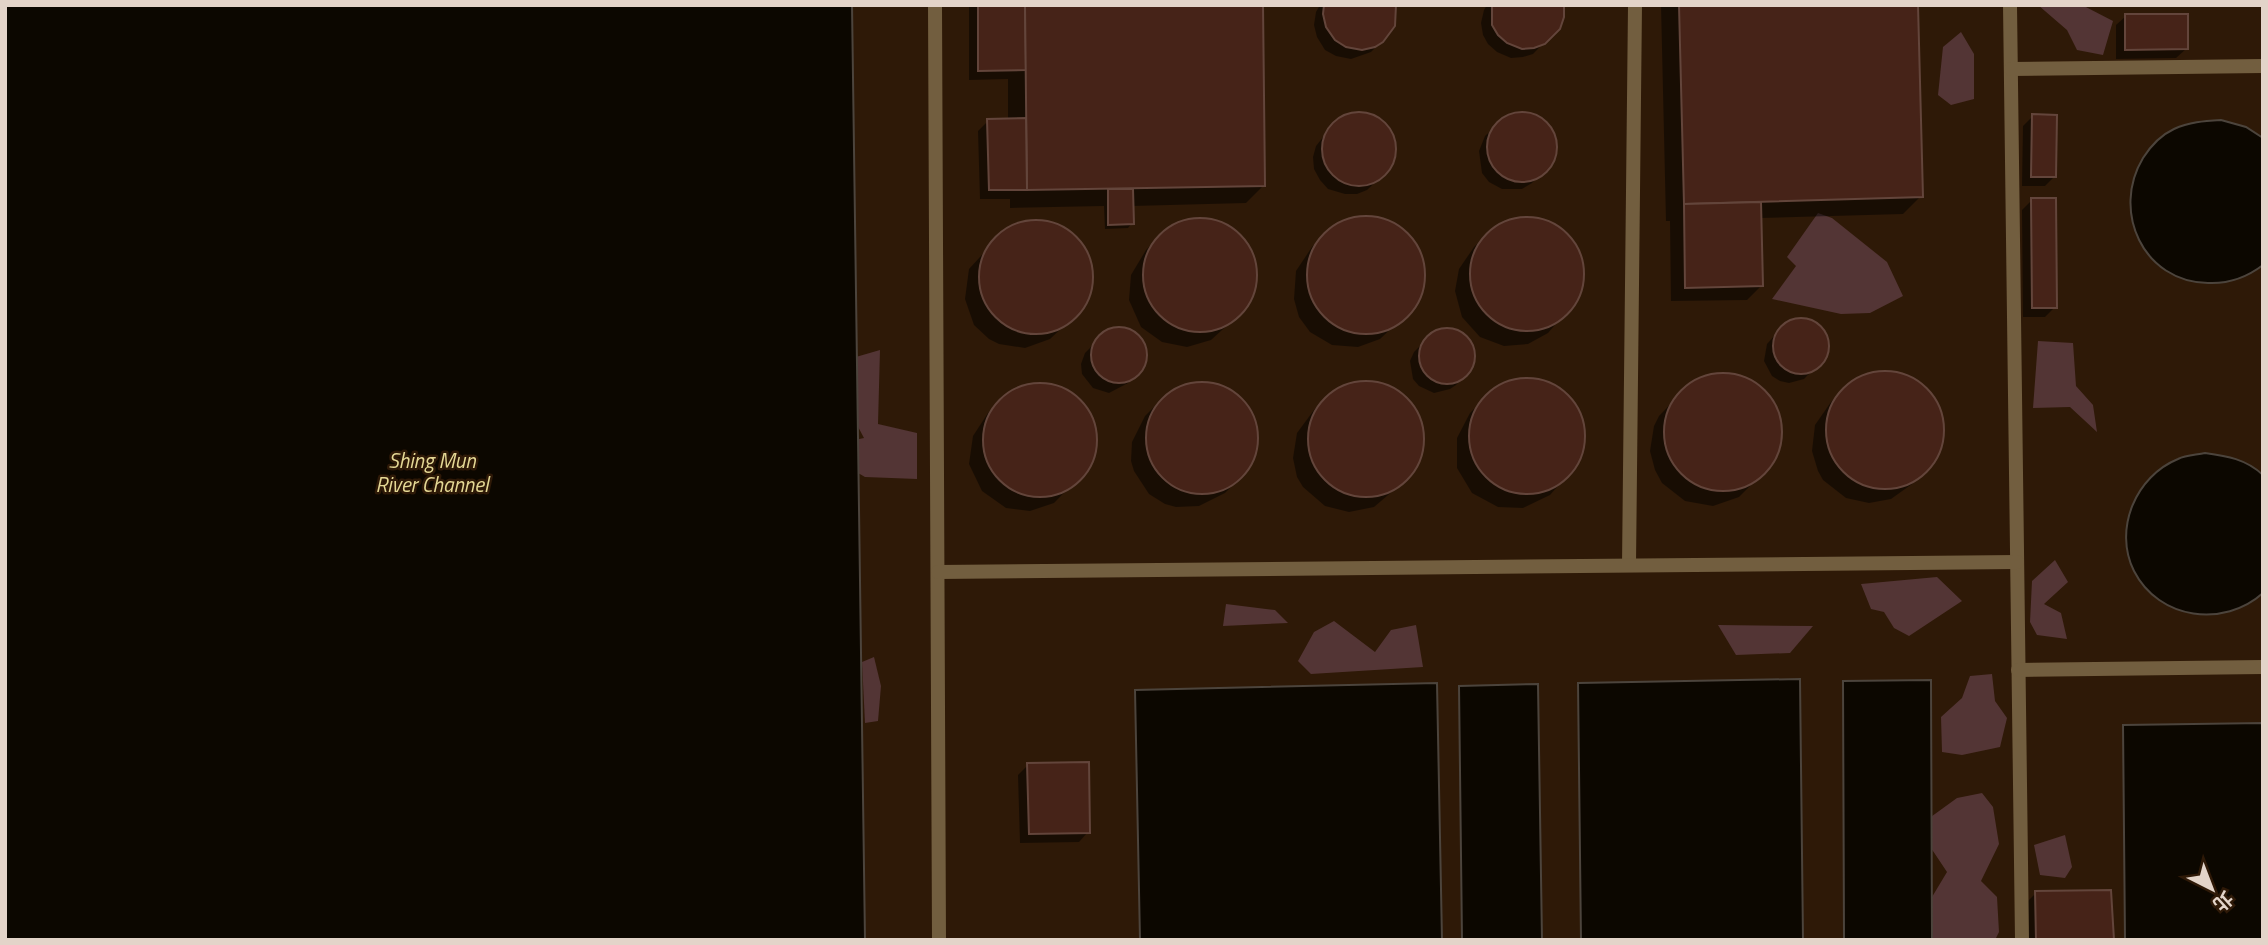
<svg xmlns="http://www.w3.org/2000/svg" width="2268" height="945" viewBox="0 0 2268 945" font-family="'Titillium Web','Noto Sans TC',sans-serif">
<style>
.green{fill:#533535}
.water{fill:#0c0700;stroke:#4c443c;stroke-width:2}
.shadow{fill:#0007}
.building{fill:#462318;stroke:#63453b;stroke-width:2}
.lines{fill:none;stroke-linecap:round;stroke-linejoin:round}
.service{stroke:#725e3f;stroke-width:14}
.labels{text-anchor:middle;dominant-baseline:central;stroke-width:5;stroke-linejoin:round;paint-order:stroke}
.water-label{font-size:21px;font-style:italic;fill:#e5d895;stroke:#2e1907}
</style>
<rect width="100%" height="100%" fill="#2e1907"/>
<g class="green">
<path d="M2038 5H2082L2113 21 2103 55 2077 50 2067 30Z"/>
<path d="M1961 32 1974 54V99L1951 105 1938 95 1943 47Z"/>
<path d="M1818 213 1832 218 1887 262 1903 296 1870 313 1841 314 1772 299 1796 266 1787 257Z"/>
<path d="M2038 341 2073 343 2076 386 2093 405 2097 432 2070 407 2033 408Z"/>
<path d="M880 350 878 424 917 433V479L865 477 839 462 840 443 864 438 838 389 842 361Z"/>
<path d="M2055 560 2068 582 2044 604 2061 613 2067 639 2037 635 2030 622 2032 581Z"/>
<path d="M1937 577 1962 601 1909 636 1894 628 1884 612 1871 609 1861 584Z"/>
<path d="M1226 604 1275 610 1288 623 1223 626Z"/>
<path d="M1334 621 1375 652 1391 630 1416 625 1423 667 1311 674 1298 661 1314 632Z"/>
<path d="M1718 625 1813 626 1790 653 1736 655Z"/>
<path d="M874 657 881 686 878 721 865 723 862 662Z"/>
<path d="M1992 674 1995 701 2007 718 2000 747 1962 755 1942 752 1941 717 1962 698 1970 676Z"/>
<path d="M1982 793 1993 807 1999 844 1981 881 1997 897 1999 932 1995 940H1934L1920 917 1947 872 1917 827 1957 798Z"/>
<path d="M2065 835 2072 867 2065 878 2040 875 2034 845Z"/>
</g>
<g class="water">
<path d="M5 5H852L865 940H5Z"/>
<path d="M2221 120 2246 127 2263 138V265C2246 278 2229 284 2208 283 2143 282 2111 211 2143 158 2150 147 2161 135 2174 129 2189 122 2204 121 2221 120Z"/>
<path d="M2205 453C2227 456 2246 459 2263 475V593C2224 628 2159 620 2134 571 2113 529 2136 476 2178 459 2186 455 2196 455 2205 453Z"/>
<path d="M1800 679 1803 940H1581L1578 683Z"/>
<path d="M1931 680 1932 940H1844L1843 681Z"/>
<path d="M1437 683 1442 940H1140L1135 690Z"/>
<path d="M1538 684 1542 940H1462L1459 686Z"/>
<path d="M2263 723V940H2125L2123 725Z"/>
</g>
<g class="shadow">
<path d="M969 5H1261L1264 185 1246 203 1132 206V223L1128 228 1105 229 1104 206 1010 208V199H980L978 131 988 121H1008V79L969 80Z"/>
<path d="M1320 5H1394L1382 41 1371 52 1351 59 1336 56 1325 50 1317 37 1314 25 1316 12Z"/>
<path d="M1487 5H1562L1558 28 1533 54 1523 57 1511 58 1497 52 1488 44 1483 35 1481 23 1484 10Z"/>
<path d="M1661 5H1917L1921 196 1903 214 1760 218 1761 286 1747 300 1671 301 1670 221H1666Z"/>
<path d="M2126 16 2186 49 2176 58 2116 59V25Z"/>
<path d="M1517 114 1538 117 1547 124 1553 133 1556 144 1554 156 1532 183 1522 189H1502L1489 182 1482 173 1479 151 1485 136 1496 126 1505 118Z"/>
<path d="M1349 115 1372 116 1382 122 1390 131 1394 143V152L1387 171 1367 190 1357 194H1345L1328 189 1320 180 1314 169 1313 157 1316 146 1328 131 1338 121Z"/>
<path d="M2033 116 2055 176 2045 186H2022L2023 126Z"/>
<path d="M2032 200 2055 307 2045 317H2023L2022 210Z"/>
<path d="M1375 218 1398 227 1416 246 1424 271 1421 291 1413 308 1380 339 1358 347 1332 345 1310 332 1299 317 1294 299 1296 271 1312 247 1327 232 1347 221Z"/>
<path d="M1532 218 1554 225 1572 240 1580 256 1583 279 1578 298 1548 333 1528 344 1504 346 1480 337 1462 317 1455 291 1459 269 1474 247 1489 232 1509 221Z"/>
<path d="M1203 219 1228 226 1247 243 1257 268 1254 292 1244 310 1211 340 1187 347 1162 342 1141 327 1129 300 1131 275 1146 250 1161 235 1178 223Z"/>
<path d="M1025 222H1048L1058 225 1074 236 1089 257 1092 280 1085 302 1080 311 1050 339 1025 348 999 344 989 339 974 325 965 299 969 269 1002 233Z"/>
<path d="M1801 319 1810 321 1818 325 1827 340 1825 357 1804 379 1789 383 1780 381 1772 376 1764 361 1767 344 1783 326Z"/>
<path d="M1122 329 1137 336 1144 348 1145 357 1139 373 1128 383 1109 393 1093 388 1082 374 1081 364 1085 353 1106 332Z"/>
<path d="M1447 330 1461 333 1466 337 1473 351V360L1467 374 1456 385 1450 389 1434 393 1419 386 1413 379 1410 361 1414 352 1432 334Z"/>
<path d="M1892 373 1902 374 1919 384 1936 403 1942 425 1939 448 1927 469 1912 484 1891 499 1869 503 1846 498 1823 480 1818 471 1812 451 1815 425 1831 402 1846 387 1868 375Z"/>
<path d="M1718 374 1741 377 1765 392 1779 415 1781 440 1774 462 1739 497 1713 506 1685 501 1662 483 1655 470 1650 451 1654 426 1659 416 1688 386 1699 380Z"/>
<path d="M1536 380 1564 392 1579 411 1584 438 1578 463 1550 495 1523 508 1498 507 1472 493 1457 468V438L1470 413 1485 398 1504 384 1515 381Z"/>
<path d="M1210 383 1232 391 1250 409 1258 435 1254 458 1240 478 1225 493 1199 506 1176 507 1165 504 1149 494 1134 471 1131 461 1132 442 1145 416 1168 393 1186 385Z"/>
<path d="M1354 383 1380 384 1401 393 1417 413 1423 434 1420 457 1408 478 1374 507 1349 512 1325 506 1303 487 1297 477 1293 458 1297 433 1314 410 1329 395Z"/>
<path d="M1051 385 1078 398 1093 422 1096 445 1089 467 1054 503 1030 511 1006 508 982 491 969 464 973 436 988 413 1003 398 1025 386Z"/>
<path d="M1028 765 1088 832 1079 842 1020 843 1018 775Z"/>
<path d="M2036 893 2112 940H2022V907Z"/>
</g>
<g class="building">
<path d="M978 5H1025L1026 70 978 71Z"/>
<path d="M1025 5H1263L1265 186 1027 190Z"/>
<path d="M1324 5H1396L1395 26 1383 42 1375 47 1362 50 1346 47 1335 40 1326 27 1323 14Z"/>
<path d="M1492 5H1564V17L1560 29 1545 44 1534 48 1522 49 1507 43 1498 35 1492 25Z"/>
<path d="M1679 5H1918L1923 197 1684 204Z"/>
<path d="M2125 14H2188V49L2125 50Z"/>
<circle cx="1359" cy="149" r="37"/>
<circle cx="1522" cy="147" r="35"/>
<path d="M2032 114 2057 115 2056 177H2031Z"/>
<path d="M1026 118 1027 190H989L987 119Z"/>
<path d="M1108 189H1133L1134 224 1108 225Z"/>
<path d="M2031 198H2056L2057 308H2032Z"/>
<path d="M1761 202 1763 286 1685 288 1684 204Z"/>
<circle cx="1366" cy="275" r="59"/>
<circle cx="1527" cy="274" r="57"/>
<circle cx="1200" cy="275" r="57"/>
<circle cx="1036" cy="277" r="57"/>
<circle cx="1801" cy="346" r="28"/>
<circle cx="1119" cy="355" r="28"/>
<circle cx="1447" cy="356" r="28"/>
<circle cx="1885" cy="430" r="59"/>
<circle cx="1723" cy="432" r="59"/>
<circle cx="1527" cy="436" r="58"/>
<circle cx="1366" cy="439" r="58"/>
<circle cx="1202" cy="438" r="56"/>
<circle cx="1040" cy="440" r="57"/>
<path d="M1089 762 1090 833 1029 834 1027 763Z"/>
<path d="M2111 890 2114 940H2036L2035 891Z"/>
</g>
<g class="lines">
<g class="service">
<path d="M935 5 939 940"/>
<path d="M2010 5 2022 940"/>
<path d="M2011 69 2263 66"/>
<path d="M1629 565 1635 5"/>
<path d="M938 572 2017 562"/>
<path d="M2018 670 2263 667"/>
</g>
</g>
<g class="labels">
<g class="water-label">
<text x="432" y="460">Shing Mun<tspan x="432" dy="24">River Channel</tspan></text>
</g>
</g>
<rect width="2268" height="945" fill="none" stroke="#e3d4c9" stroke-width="14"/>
<g transform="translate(2212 889) rotate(138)" stroke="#2e1907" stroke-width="5" paint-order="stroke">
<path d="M0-5L12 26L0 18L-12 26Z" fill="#e3d4c9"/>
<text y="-10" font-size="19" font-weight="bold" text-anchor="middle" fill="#e3d4c9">北</text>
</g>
</svg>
